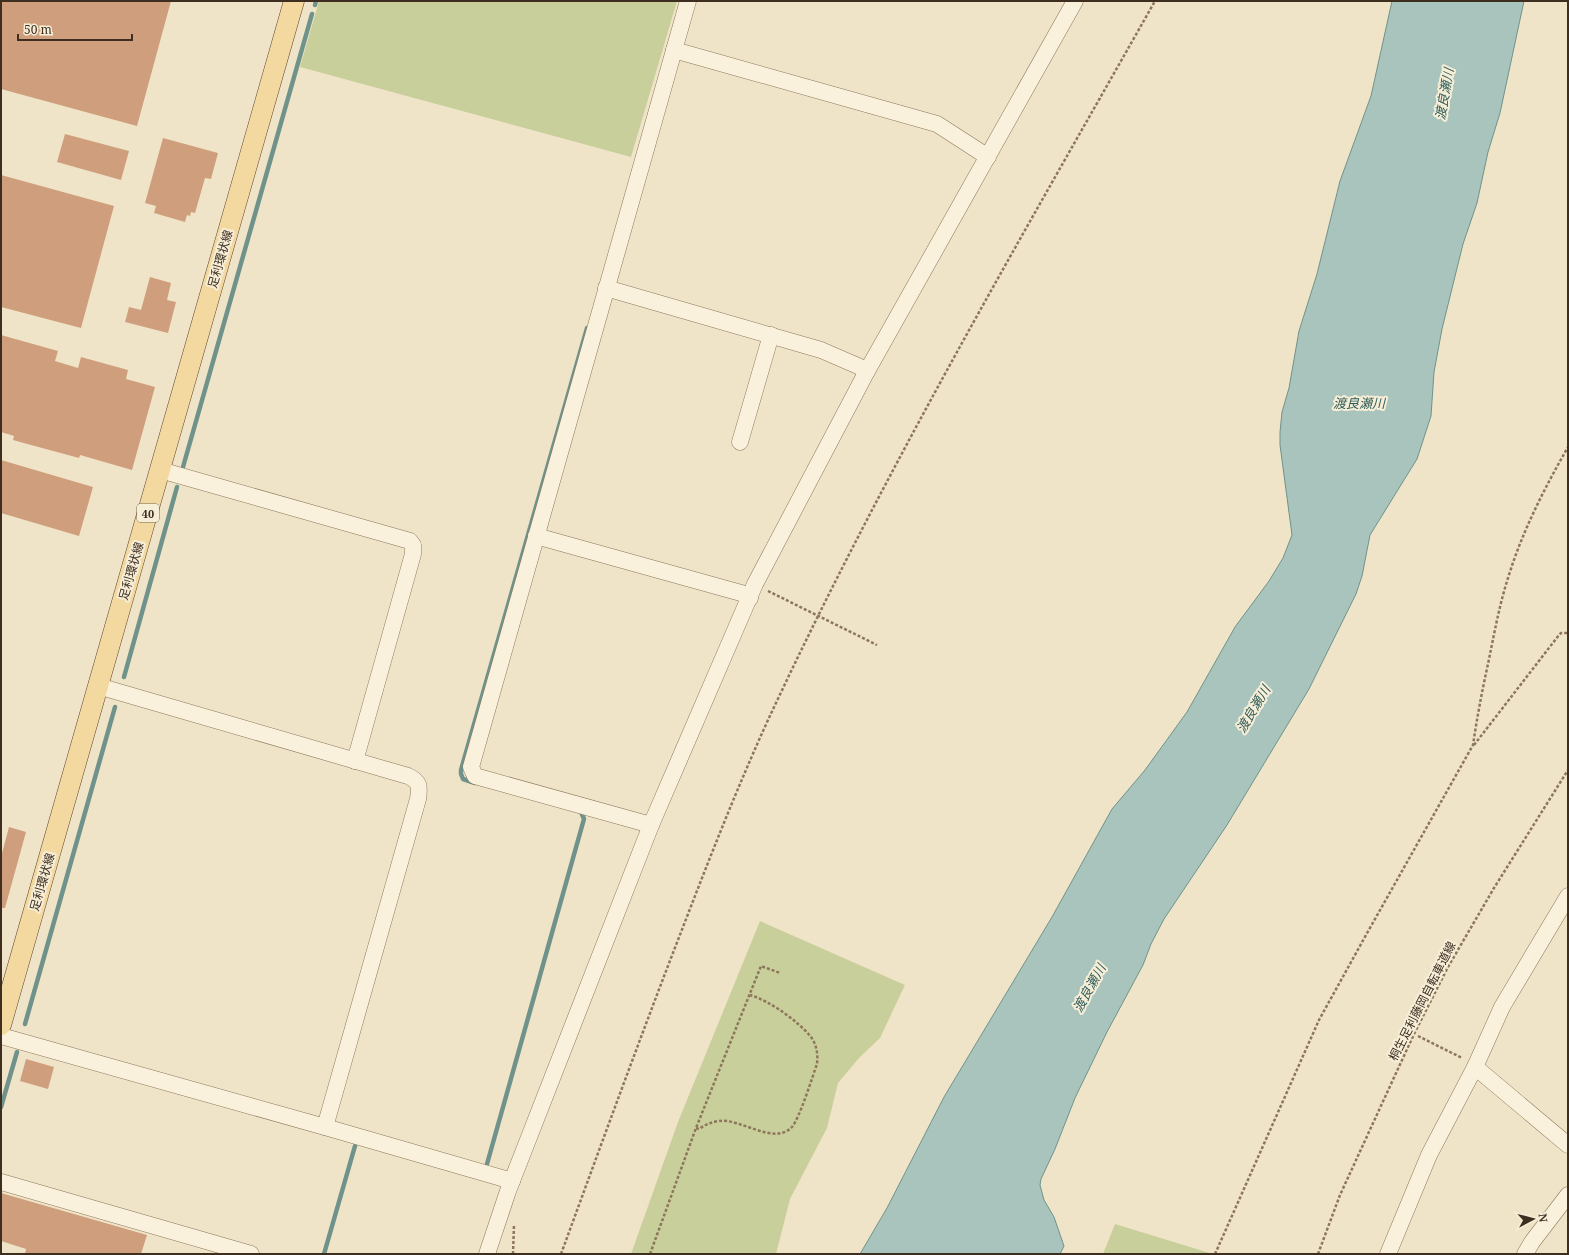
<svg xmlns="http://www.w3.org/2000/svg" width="1569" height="1255" viewBox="0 0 1569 1255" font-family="'Noto Serif','Noto Sans JP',serif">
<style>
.green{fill:#c9cf9b}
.water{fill:#a9c4bc;stroke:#6f938a}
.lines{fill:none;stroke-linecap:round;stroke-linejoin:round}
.stream{stroke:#6f938a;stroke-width:4.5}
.building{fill:#cf9f7d}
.minor-casing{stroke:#8d765c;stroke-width:17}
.major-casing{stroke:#5b4430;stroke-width:21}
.path{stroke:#8d765c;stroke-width:2.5;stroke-dasharray:3 2;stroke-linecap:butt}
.minor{stroke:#faf1dc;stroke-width:16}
.major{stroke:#f3d9a0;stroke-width:20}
.labels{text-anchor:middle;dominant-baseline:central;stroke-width:4;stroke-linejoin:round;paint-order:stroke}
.shield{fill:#f7eed8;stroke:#756857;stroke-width:1}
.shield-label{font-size:11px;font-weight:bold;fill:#3d2e20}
.street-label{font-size:12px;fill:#3d2e20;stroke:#f7eed8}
.water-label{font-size:13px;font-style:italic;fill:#2f5d5a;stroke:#f7eed8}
</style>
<rect width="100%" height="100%" fill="#f0e4c8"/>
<g class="green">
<path d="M319 1H677L631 157 300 67Z"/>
<path d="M760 921 905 985 880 1038 859 1058 838 1083 827 1128 790 1199 776 1254H631L678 1122Z"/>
<path d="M1115 1224 1213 1254H1103Z"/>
</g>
<path class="water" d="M1392 1H1524L1500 113 1488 152 1477 203 1463 244 1442 329 1434 372 1431 416 1417 459 1370 535 1362 576 1356 594 1309 689 1227 825 1164 919 1151 944 1143 965 1107 1032 1075 1098 1055 1149 1041 1179 1040 1185 1044 1200 1054 1217 1064 1246 1060 1254H860L887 1208 944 1097 1052 917 1112 809 1145 770 1187 712 1235 627 1269 581 1283 558 1292 535 1280 445V432L1282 412 1289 388 1299 331 1317 274 1340 181 1371 96Z"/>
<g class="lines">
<g class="stream">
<path d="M315 5 316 1"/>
<path d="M183 467 312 14"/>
<path d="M124 677 177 487"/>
<path d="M475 783 463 779 461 774V770L587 328"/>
<path d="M25 1024 115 707"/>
<path d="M1 1107 17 1052"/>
<path d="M487 1164 584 819 581 812 579 811"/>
<path d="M324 1254 355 1146"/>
</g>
</g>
<g class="building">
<path d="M1 1H171L137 126 1 89Z"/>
<path d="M65 134 129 151 121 180 57 162Z"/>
<path d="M163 138 218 153 211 179 205 178 195 213 191 212 190 216 187 215 185 222 154 213 156 206 145 203Z"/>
<path d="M1 175 114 206 81 328 1 307Z"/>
<path d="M150 277 171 283 167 300 176 302 168 333 125 322 129 307 141 310Z"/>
<path d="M1 335 58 351 55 361 78 368 81 357 128 370 126 379 155 387 132 470 80 455 79 458 31 445 13 440 14 436 1 432Z"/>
<path d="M1 460 93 487 79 536 1 513Z"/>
<path d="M9 827 26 832 5 908H1V857Z"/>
<path d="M26 1059 54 1067 48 1089 20 1081Z"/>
<path d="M1 1193 147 1235 141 1254H25L26 1249 1 1241Z"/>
</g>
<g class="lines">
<g class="minor-casing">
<g id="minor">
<path d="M674 50 937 124 988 157"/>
<path d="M606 288 821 350 858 366 867 371"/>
<path d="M740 442 771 335"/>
<path d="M160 470 410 541 413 545V554L355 761"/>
<path d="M536 536 741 593 750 598"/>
<path d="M98 686 408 776C420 782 420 786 418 799L325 1127"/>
<path d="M651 825 475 776 471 767 688 1"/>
<path d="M1 1036 325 1127 512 1181"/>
<path d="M1475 1067 1568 1145"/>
<path d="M1 1182 251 1254"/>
<path d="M487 1254 508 1191 651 825 755 584 867 371 1075 1"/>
<path d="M1388 1254 1429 1155 1475 1067 1502 1007 1568 896"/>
<path d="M1525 1254 1532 1242 1568 1195"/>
</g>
</g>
<g class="major-casing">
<path id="major" d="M1 1025 294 1"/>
</g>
<g class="path">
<path d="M768 591 877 645"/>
<path d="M1474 745 1559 635 1561 633H1568"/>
<path d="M1418 1036 1462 1058"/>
<path d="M696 1128 699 1129C705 1125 711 1122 719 1121 741 1118 774 1146 792 1127 800 1117 812 1078 817 1064 818 1055 817 1045 811 1037 798 1021 770 1001 750 995"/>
<path d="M513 1254 514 1225"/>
<path d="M561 1254C601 1145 641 1035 683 927 710 857 737 788 768 720 883 473 1021 238 1155 1"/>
<path d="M650 1254 696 1128 761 966 780 973"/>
<path d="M1215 1254 1319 1020 1366 935 1473 745C1477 718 1482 691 1488 664 1494 635 1499 606 1508 578 1522 532 1544 489 1568 447"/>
<path d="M1318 1254 1340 1195 1414 1034 1448 967 1494 888 1568 770"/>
</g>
<use href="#minor" class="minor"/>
<use href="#major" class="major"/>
</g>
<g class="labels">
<rect class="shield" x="137" y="504" width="22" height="18" rx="3"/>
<g class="shield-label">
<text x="148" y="513">40</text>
</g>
<g class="street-label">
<text transform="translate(220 259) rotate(-74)">足利環状線</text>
<text transform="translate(131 571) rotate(-74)">足利環状線</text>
<text transform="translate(42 882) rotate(-74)">足利環状線</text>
<text transform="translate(1422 1001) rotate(-63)">桐生足利藤岡自転車道線</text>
</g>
<g class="water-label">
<text transform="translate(1444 94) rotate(-80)">渡良瀬川</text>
<text x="1359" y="403">渡良瀬川</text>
<text transform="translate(1253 709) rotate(-59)">渡良瀬川</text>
<text transform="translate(1089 988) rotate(-61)">渡良瀬川</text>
</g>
</g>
<rect width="1569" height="1255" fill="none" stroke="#3d2e20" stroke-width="4"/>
<g transform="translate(1533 1219) rotate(83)" stroke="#f7eed8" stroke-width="3" paint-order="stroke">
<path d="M0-3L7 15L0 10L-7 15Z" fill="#3d2e20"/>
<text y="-6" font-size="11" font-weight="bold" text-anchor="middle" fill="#3d2e20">N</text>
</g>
<path d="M18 34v6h114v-6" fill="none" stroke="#3d2e20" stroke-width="2"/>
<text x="24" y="34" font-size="12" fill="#3d2e20" stroke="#f7eed8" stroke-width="3" paint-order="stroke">50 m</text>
</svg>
